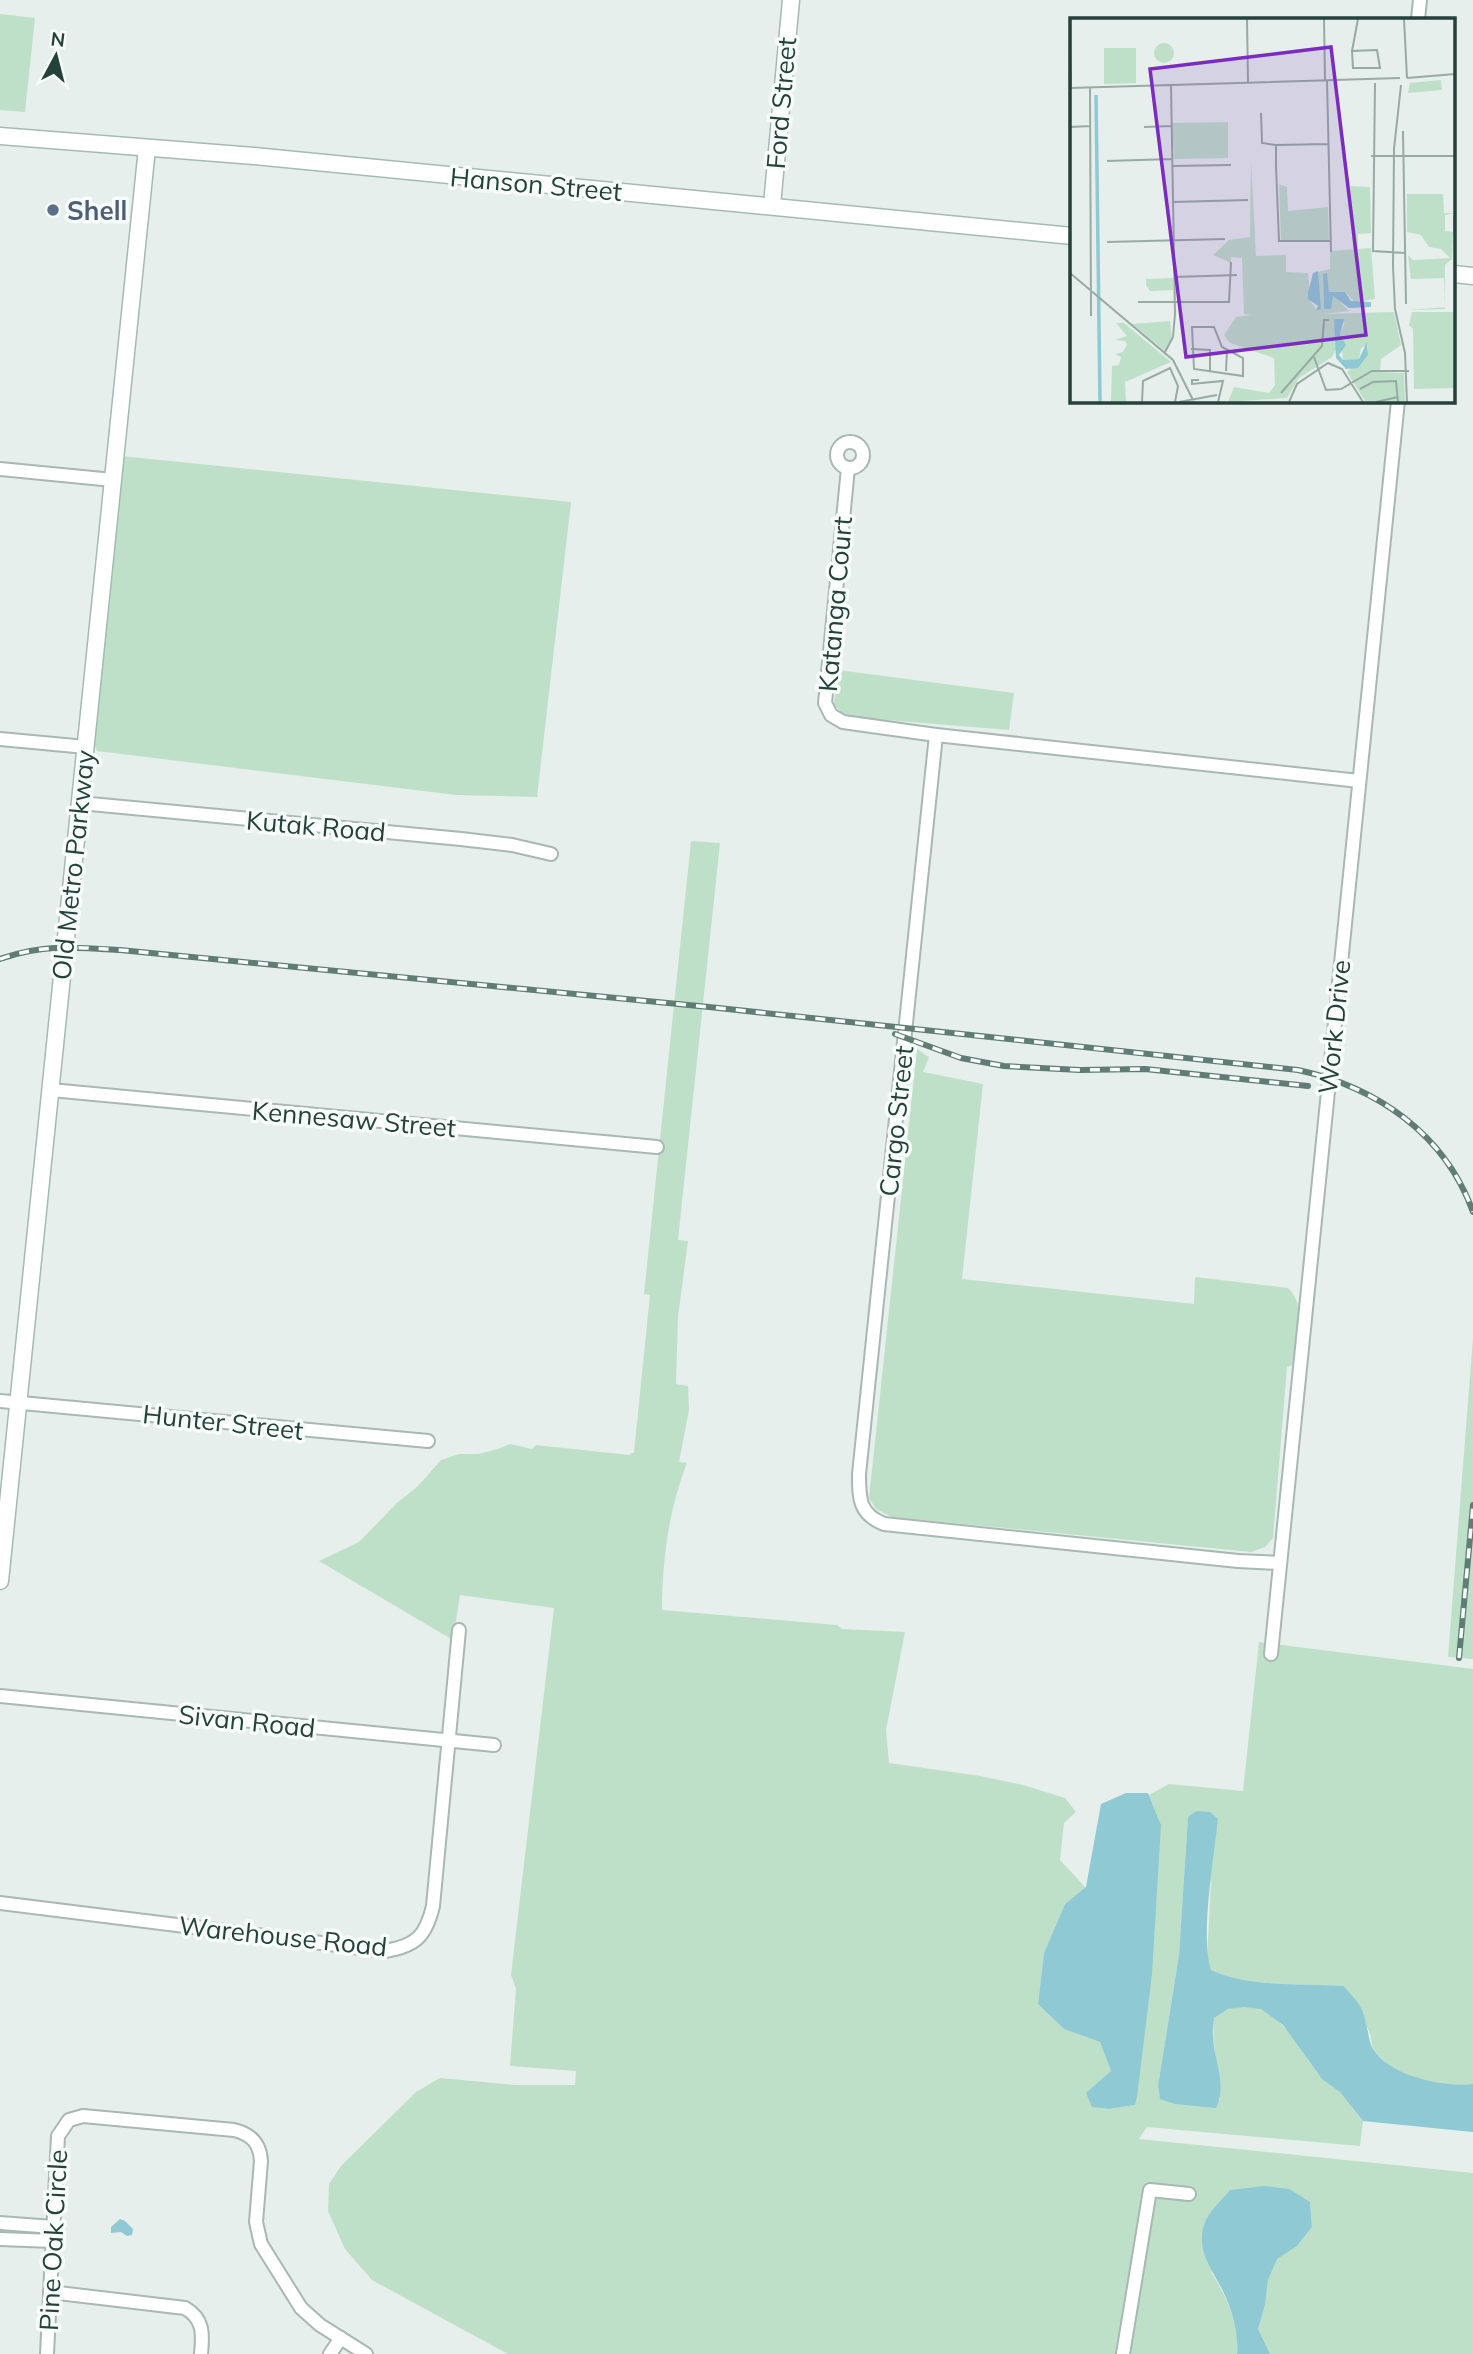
<svg xmlns="http://www.w3.org/2000/svg" width="1473" height="2354" viewBox="0 0 1473 2354" font-family="Mulish,sans-serif">
<style>
.green{fill:#bfe0c8}
.water{fill:#8ec9d4}
.lines{fill:none;stroke-linecap:round;stroke-linejoin:round}
.street-casing{stroke:#a8b8b2;stroke-width:16}
.secondary-casing{stroke:#a4bbb3;stroke-width:19}
.street{stroke:#fff;stroke-width:12}
.secondary{stroke:#fff;stroke-width:16}
.rail-casing{stroke:#5f7d75;stroke-width:6}
.rail{stroke:#f7fbf9;stroke-width:3.5;stroke-dasharray:10;stroke-linecap:butt}
.service-dot{fill:#5c6f8a;stroke:#f7fbf9;stroke-width:2.5}
.labels{text-anchor:middle;dominant-baseline:central;stroke-width:7;stroke-linejoin:round;paint-order:stroke}
.street-label{font-size:26px;fill:#24423a;stroke:#f7fbf9}
.service-label{font-size:26px;font-weight:bold;fill:#4e5e75;stroke:#f7fbf9;text-anchor:start}
.inset-river{fill:none;stroke:#8ec9d4;stroke-width:3.5}
.inset-road{fill:none;stroke:#98aaa4;stroke-width:2}
.view{fill:#7b2cbf;fill-opacity:0.15;stroke:#7b2cbf;stroke-width:3.5}
.inset-edge{fill:none;stroke:#24423a;stroke-width:3.5}
</style>
<rect width="100%" height="100%" fill="#e6efeb"/>
<g class="green">
<path d="M0 14 35 18 25 112 0 110Z"/>
<path d="M121 456 571 502 537 797 456 795 97 751 93 742Z"/>
<path d="M838 670 1014 693 1009 730 862 718 844 714 834 705Z"/>
<path d="M691 841 720 843 678 1240 688 1241 678 1317 676 1384 688 1386 689 1410 679 1462 687 1463C669 1508 662 1561 662 1610L837 1625 842 1629 905 1632 886 1730 889 1763 980 1776 1023 1785 1065 1798 1076 1812 1064 1823 1060 1860 1086 1888 1065 1904 1044 1953 1038 2004 1064 2029 1100 2042 1111 2071 1092 2107 1109 2109 1135 2105 1159 1820 1149 1795 1169 1784 1243 1791 1259 1642 1473 1669V2084C1442 2087 1393 2078 1374 2050 1371 2045 1372 2040 1370 2034 1364 2018 1352 2002 1344 1986 1300 1983 1251 1988 1211 1970L1207 1959 1211 1882 1196 1811 1188 1818 1179 1955 1158 2086 1160 2098 1220 2100C1220 2072 1211 2045 1214 2017 1272 1980 1293 2046 1322 2078 1327 2083 1334 2086 1339 2091 1348 2100 1355 2112 1363 2121L1360 2146 1147 2127 1139 2139 1473 2173V2354H1270L1258 2329 1265 2305 1268 2280 1277 2258 1297 2246 1312 2227 1310 2202 1211 2272C1226 2295 1240 2326 1237 2354H508L372 2280 345 2249 328 2211 329 2184 341 2166 416 2092 440 2078 515 2085H575L576 2071 510 2066 516 1989 511 1975 554 1608 460 1595 453 1640 319 1561 359 1542 397 1503 418 1486 441 1460 459 1454H478L498 1449 510 1444 532 1449 536 1445 629 1455 634 1452 650 1295 644 1294Z"/>
<path d="M917 1049 929 1057 923 1072 983 1084 962 1279 1194 1304 1195 1277 1288 1288C1308 1306 1295 1340 1292 1365L1287 1367 1273 1538 1265 1547 1251 1552 892 1517 876 1509 869 1498Z"/>
<path d="M1473 1338V1659L1448 1657Z"/>
</g>
<g class="water">
<path d="M1126 1793H1148L1161 1825 1152 1974 1137 2097 1135 2105 1109 2109 1092 2107 1086 2093 1111 2071 1100 2042 1064 2029 1038 2004 1044 1953 1065 1904 1086 1887 1101 1804Z"/>
<path d="M1196 1811 1210 1812 1218 1819C1214 1856 1200 1937 1211 1970 1251 1988 1301 1983 1344 1986 1349 1993 1357 2000 1361 2008 1367 2019 1368 2041 1373 2049 1391 2077 1443 2087 1473 2084V2132L1363 2121 1340 2092 1322 2079 1283 2025 1261 2009 1244 2007 1228 2009 1214 2018C1214 2023 1212 2029 1213 2035 1213 2059 1228 2085 1216 2108L1175 2104 1160 2099 1158 2086 1179 1955 1188 1817Z"/>
<path d="M1265 2186 1289 2189 1310 2202 1312 2227 1297 2246 1277 2259 1268 2280 1265 2305 1258 2329 1270 2354H1237C1239 2334 1232 2310 1223 2291 1212 2269 1196 2251 1204 2225 1207 2213 1222 2200 1230 2190Z"/>
<path d="M120 2219 125 2221 133 2229 132 2235 127 2236 121 2232 111 2233V2227Z"/>
</g>
<g class="lines">
<g class="street-casing">
<g id="street">
<path d="M1418 19 1420 0"/>
<circle cx="850" cy="455" r="13"/>
<path d="M848 468 825 703 831 715 843 722 936 735"/>
<path d="M0 469 113 480"/>
<path d="M0 739 86 747"/>
<path d="M80 803 461 839 512 845 551 854"/>
<path d="M51 1090 657 1147"/>
<path d="M0 1401 428 1441"/>
<path d="M1280 1563 1238 1561 884 1524C859 1514 859 1499 859 1474L936 735 1359 781"/>
<path d="M1271 1654 1398 401"/>
<path d="M0 1696 494 1745"/>
<path d="M0 1903 385 1951C416 1946 426 1936 433 1906L459 1630"/>
<path d="M0 2223 53 2227"/>
<path d="M0 2239 53 2241"/>
<path d="M50 2292 185 2308C204 2319 203 2334 201 2354"/>
<path d="M47 2354 58 2136 69 2120 83 2116 234 2130C251 2134 260 2143 261 2161L256 2222 261 2244 301 2308 320 2325 366 2354"/>
<path d="M330 2354 341 2338"/>
<path d="M1123 2354 1150 2190 1189 2194"/>
</g>
</g>
<g class="secondary-casing">
<g id="secondary">
<path d="M0 136 254 156 1072 236"/>
<path d="M772 205 791 0"/>
<path d="M1454 274 1473 276"/>
<path d="M0 1581 147 148"/>
</g>
</g>
<use href="#street" class="street"/>
<use href="#secondary" class="secondary"/>
<g class="rail-casing">
<g id="rail">
<path d="M0 959C43 944 76 947 120 950L709 1007 1298 1070C1377 1087 1445 1134 1473 1212"/>
<path d="M895 1034 961 1058 1004 1066 1080 1070 1145 1069 1308 1086"/>
<path d="M1459 1658 1473 1505"/>
</g>
</g>
<use href="#rail" class="rail"/>
</g>
<circle class="service-dot" cx="53" cy="210" r="7"/>
<g class="labels">
<g class="street-label">
<text transform="translate(781 103) rotate(-85)">Ford Street</text>
<text transform="translate(536 184) rotate(5)">Hanson Street</text>
<text transform="translate(835 604) rotate(-85)">Katanga Court</text>
<text transform="translate(316 826) rotate(5)">Kutak Road</text>
<text transform="translate(73 865) rotate(-84)">Old Metro Parkway</text>
<text transform="translate(1334 1027) rotate(-84)">Work Drive</text>
<text transform="translate(354 1119) rotate(5)">Kennesaw Street</text>
<text transform="translate(896 1121) rotate(-84)">Cargo Street</text>
<text transform="translate(223 1422) rotate(6)">Hunter Street</text>
<text transform="translate(247 1721) rotate(6)">Sivan Road</text>
<text transform="translate(283 1936) rotate(6)">Warehouse Road</text>
<text transform="translate(53 2240) rotate(-87)">Pine Oak Circle</text>
</g>
<g class="service-label">
<text x="67" y="210">Shell</text>
</g>
</g>
<g transform="translate(1070 18)">
<rect width="385" height="385" fill="#e6efeb"/>
<path d="M84 35a10 10 0 1 1 20 0a10 10 0 1 1-20 0ZM34 30H66V65L34 66ZM371 62 372 72 338 75 340 65ZM158 104V140L104 141 102 105ZM181 143 186 238 216 237V254L238 255 241 284 248 293V254L260 251V233L301 230 305 281 285 284 275 274H259L257 256H253L254 291H261L260 280 265 278 279 293 253 296 324 294 331 327 311 341 310 354 334 355 335 384 295 383 277 354 298 337V327L291 330 289 341 273 342 270 317 275 304 265 313 268 328 262 339 229 360 217 380 158 384 164 369 199 375 205 367 204 340 160 325 154 317 166 299 182 297 174 296 172 240 161 239V245L143 237 159 222 180 219ZM209 166 217 169 218 193 258 189 259 222 211 223ZM280 168 300 169 301 215 288 216V232H283ZM337 176H373L374 195H385L375 197V213L383 214 382 241 375 247V291L339 292 375 289 374 260 341 261 338 237 343 242 380 240 371 231 359 229 351 217 337 214ZM103 260V272L80 273 76 267V261ZM342 294H385V370L344 371 343 311 339 307ZM100 303 102 321 95 333 62 306ZM46 305H54L101 344 55 364 56 384H41L42 348 49 347 51 339 45 336 53 334 57 327 55 323 45 322 57 318Z" fill="#bfe0c8"/>
<path d="M248 253 251 291 246 293 248 288 238 281V275L243 255ZM257 255 259 274H275L281 283 301 284V289L279 290 263 278 261 291H254L253 256ZM264 301H274L270 317 276 327 269 337 273 342 289 341 297 324 298 337 288 350 276 351 266 340Z" fill="#8ec9d4"/>
<path class="inset-river" d="M26 77 30 384"/>
<path class="inset-road" d="M177 1 178 64M254 1 255 62M334 1 337 60M0 21 1 70M307 32 310 50H283L282 33ZM282 33 288 1M337 60 385 56M257 62 261 234M305 65 303 233 335 235M331 67 324 131 323 248 325 291 335 335 337 384M20 69 21 298M0 70 330 60M191 95 192 125 206 127M0 109 21 108M74 109 101 108M333 113 336 286M259 126 206 127V148L209 223H261M301 138H385M37 143 102 141M102 148 161 147M103 184 178 182M384 198 385 225M37 224 155 221M0 255 103 342 124 384M104 259 167 257M68 284H159L161 244M122 309H144L152 329 173 340V358L124 351ZM121 331 140 332V353M94 336 103 319 105 296 101 67M244 339 256 372 271 371 302 353H339M156 353 157 332M129 362H122V366L153 363 148 384M216 369 211 375 252 328 254 302H259M290 371 303 364 326 363 328 384M72 384 73 363 100 350 108 368 105 384M109 384 147 377M219 384 227 366 258 345 272 351 293 384M306 384 328 379"/>
<path class="view" d="M261 29 296 317 116 339 80 51Z"/>
<rect width="385" height="385" class="inset-edge"/>
</g>
<g transform="translate(56 56) rotate(7)" stroke="#f7fbf9" stroke-width="5" paint-order="stroke">
<path d="M0-5L12 26L0 18L-12 26Z" fill="#24423a"/>
<text y="-10" font-size="19" font-weight="bold" text-anchor="middle" fill="#24423a">N</text>
</g>
</svg>
